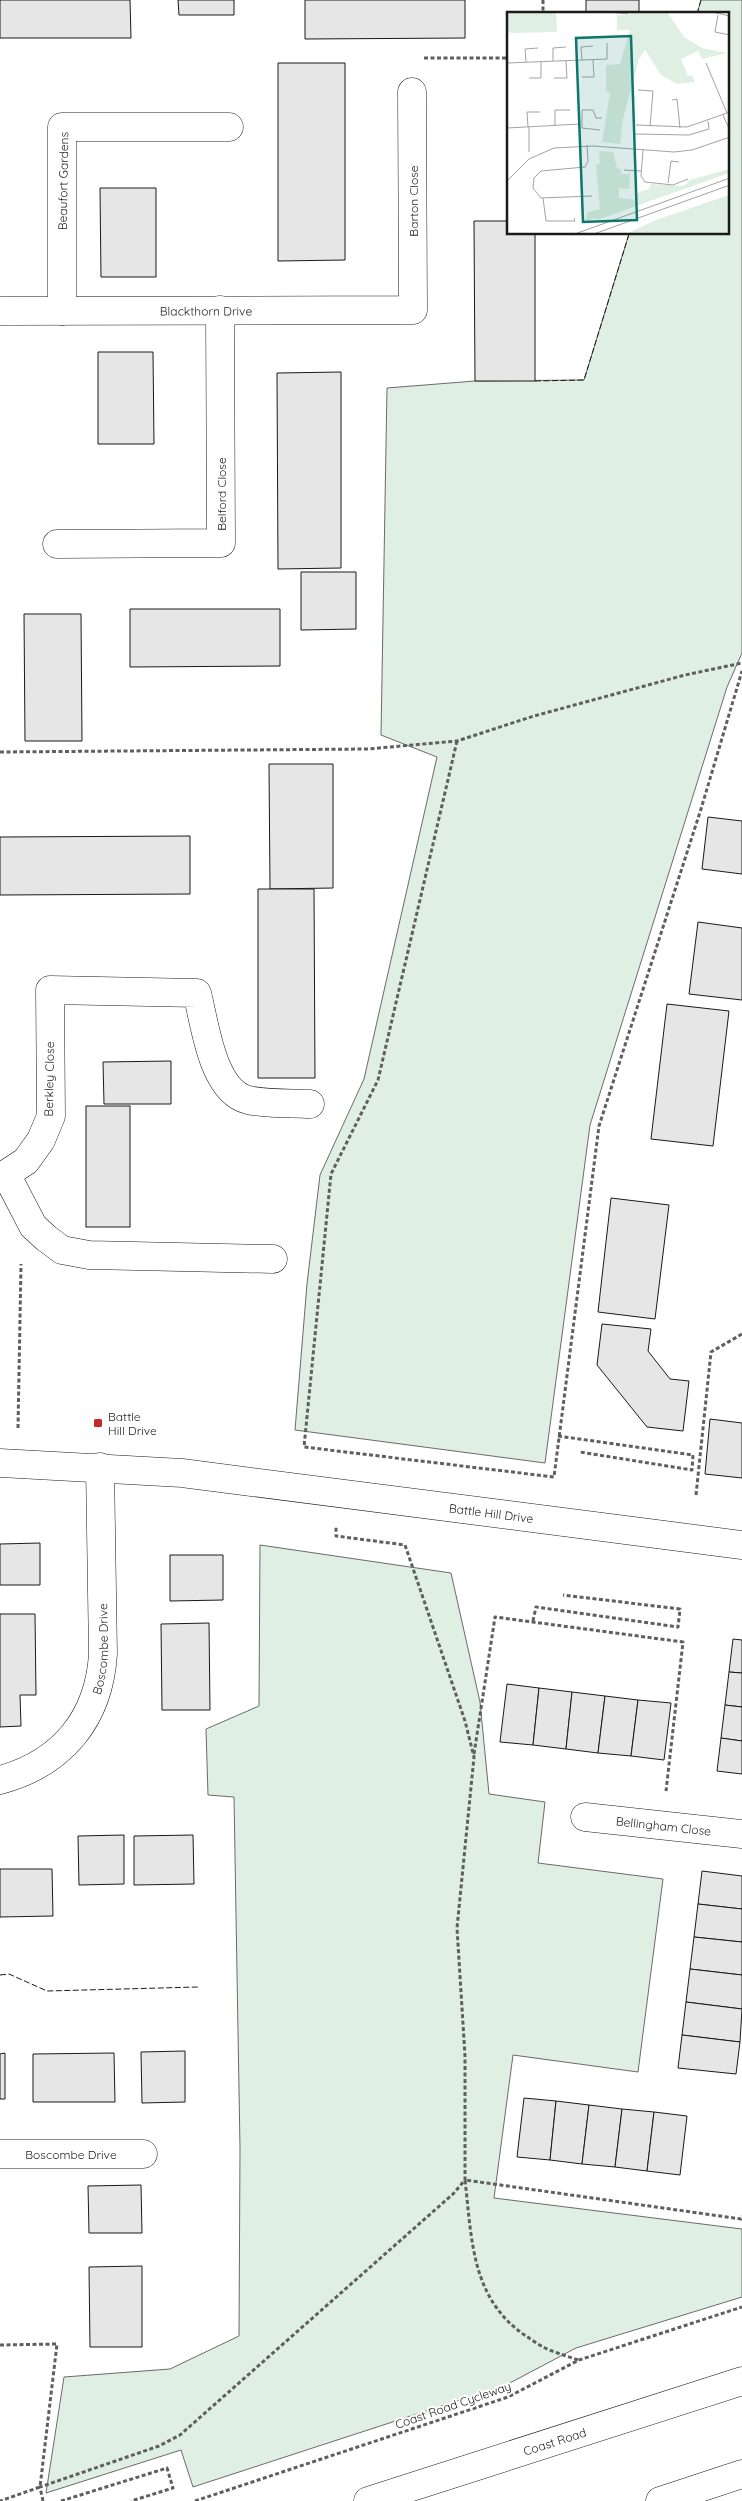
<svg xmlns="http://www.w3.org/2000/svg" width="742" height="2501" viewBox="0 0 742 2501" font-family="Quicksand,sans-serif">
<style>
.green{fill:#e0efe3;stroke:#6a6a6a}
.building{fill:#e6e6e6;stroke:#1a1a1a}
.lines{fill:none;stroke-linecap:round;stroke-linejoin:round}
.street-casing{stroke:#1a1a1a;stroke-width:29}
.secondary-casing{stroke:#1a1a1a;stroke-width:29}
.highway-casing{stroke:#1a1a1a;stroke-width:29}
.path{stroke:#5f5f5f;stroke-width:3;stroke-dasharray:4 2.5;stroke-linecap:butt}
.street{stroke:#fff;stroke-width:28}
.secondary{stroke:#fff;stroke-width:28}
.highway{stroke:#fff;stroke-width:28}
.fence{stroke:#1a1a1a;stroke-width:1;stroke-dasharray:6 2.5;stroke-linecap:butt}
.poi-dot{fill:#c62828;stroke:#fff;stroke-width:2}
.labels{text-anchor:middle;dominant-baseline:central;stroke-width:4;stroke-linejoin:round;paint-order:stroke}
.street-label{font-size:12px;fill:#1a1a1a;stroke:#fff}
.poi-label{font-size:12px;fill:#1a1a1a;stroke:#fff;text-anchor:start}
.inset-road{fill:none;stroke:#a3a3a3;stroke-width:1}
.view{fill:#0f766e;fill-opacity:0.15;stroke:#0f766e;stroke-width:2.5}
.inset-edge{fill:none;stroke:#1a1a1a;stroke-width:2.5}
</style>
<rect width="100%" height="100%" fill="#fff"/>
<g class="green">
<path d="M701 0H742V653L727 687 590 1125 545 1463 295 1430 307 1284 320 1175 364 1079 437 757 381 735 387 388 475 381 584 380 629 234H728V14H697Z"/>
<path d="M260 1545 451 1573 480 1702 489 1794 545 1802 538 1863 663 1879 638 2072 513 2055 494 2198 742 2229V2297L576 2348 506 2385 193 2487 181 2450 46 2493 64 2377 170 2369 239 2336 240 2148 234 1797 208 1795 206 1729 259 1706Z"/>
</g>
<g class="building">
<path d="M0 0H130L131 38H0Z"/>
<path d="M178 0H234V15H179Z"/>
<path d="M305 0H465V38L305 39Z"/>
<rect x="586" y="0" width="53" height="14"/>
<path d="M278 63H345V260L278 261Z"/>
<path d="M100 188H156V277H101Z"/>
<path d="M474 221H508V234H535V381H475Z"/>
<path d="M98 352H153L154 444H98Z"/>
<path d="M341 372V568L278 569 277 373Z"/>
<path d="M301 572H356V629L301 630Z"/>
<path d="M130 609H280V666L130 667Z"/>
<path d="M24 614H81L82 741H25Z"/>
<path d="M269 764H333V888L270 889Z"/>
<path d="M708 817 742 821V874L702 869Z"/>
<path d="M190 836V894L0 895V837Z"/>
<path d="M258 889H314L315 1078H258Z"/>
<path d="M698 922 742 928V1000L689 994Z"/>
<path d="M667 1004 729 1011 713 1146 651 1139Z"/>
<path d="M171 1061V1104H104L103 1062Z"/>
<rect x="86" y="1106" width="44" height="121"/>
<path d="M611 1198 669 1205 655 1319 598 1312Z"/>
<path d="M602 1324 651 1329 648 1351 670 1379 689 1381 683 1431 647 1427 597 1365Z"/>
<path d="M710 1419 742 1423V1478L705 1474Z"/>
<path d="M40 1543V1585H0V1544Z"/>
<path d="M170 1555H223V1600L170 1601Z"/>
<path d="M0 1614H35L36 1695H20L21 1726 0 1727Z"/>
<path d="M209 1623 210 1710H162L161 1624Z"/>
<path d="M733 1639 742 1640V1673L729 1672Z"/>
<path d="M729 1672 742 1673V1707L725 1705Z"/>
<path d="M507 1684 539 1688 533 1745 500 1742Z"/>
<path d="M539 1688 572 1692 566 1749 533 1745Z"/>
<path d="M572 1692 605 1696 598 1753 566 1749Z"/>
<path d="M605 1696 638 1700 631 1756 598 1753Z"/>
<path d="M638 1700 671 1703 664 1760 631 1756Z"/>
<path d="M725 1705 742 1707V1741L721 1738Z"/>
<path d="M721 1738 742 1741V1774L717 1771Z"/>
<path d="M124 1835V1884L79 1885 78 1836Z"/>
<path d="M193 1835 194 1884 134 1885V1836Z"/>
<path d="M0 1869H52L53 1916 0 1917Z"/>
<path d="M702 1871 742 1876V1909L698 1904Z"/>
<path d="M698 1904 742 1909V1942L694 1937Z"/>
<path d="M694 1937 742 1942V1975L690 1969Z"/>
<path d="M690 1969 742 1975V2009L686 2002Z"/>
<path d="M686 2002 742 2009 740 2042 682 2035Z"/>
<path d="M682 2035 740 2042 736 2074 678 2068Z"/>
<path d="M185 2051V2102L142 2103 141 2052Z"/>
<path d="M5 2053V2099H0V2054Z"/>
<path d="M114 2053 115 2102H33V2054Z"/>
<path d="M524 2098 556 2101 550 2160 517 2157Z"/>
<path d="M556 2101 589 2105 582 2164 550 2160Z"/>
<path d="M589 2105 622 2109 615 2167 582 2164Z"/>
<path d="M622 2109 654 2112 647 2171 615 2167Z"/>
<path d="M654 2112 687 2116 680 2175 647 2171Z"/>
<path d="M141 2185 142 2233H89L88 2186Z"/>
<path d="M142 2266V2347H90L89 2267Z"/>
</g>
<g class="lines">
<g class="street-casing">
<g id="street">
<path id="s1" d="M0 311 413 310 412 92"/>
<path d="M62 311V127H229"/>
<path d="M57 544 221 543 220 310"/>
<path d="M273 1259 89 1255 62 1250 46 1238 33 1226 6 1174 26 1161 41 1140 51 1116 50 990 197 993C205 1024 212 1091 248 1100 267 1104 290 1103 310 1104"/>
<path id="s2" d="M0 1780C63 1763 99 1718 103 1654L100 1467"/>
<path id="s3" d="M585 1817 742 1834"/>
<path id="s4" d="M0 2154H143"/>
</g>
</g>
<g class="secondary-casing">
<g id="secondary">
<path id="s5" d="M0 1463 182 1473 742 1545"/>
</g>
</g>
<g class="highway-casing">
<g id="highway">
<path id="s6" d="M368 2501 742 2381"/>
<path d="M660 2501 742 2474"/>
</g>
</g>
<g class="path">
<path d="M543 0V14"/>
<path d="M424 58H508"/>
<path d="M457 741 378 1080 331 1174 304 1447 554 1477 599 1126 701 809 742 671"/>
<path d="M0 752 368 749 457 741 534 716 685 675 742 663"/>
<path d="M18 1428 21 1264"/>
<path d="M558 1436 693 1455 692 1470 580 1452"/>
<path d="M696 1495 711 1352 742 1334"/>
<path d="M533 1621 536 1607 678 1627 680 1609 563 1595"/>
<path d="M474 1754 495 1617 683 1642 666 1791"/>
<path d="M0 2345 57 2344 40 2487 0 2501"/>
<path d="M578 2360C567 2356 556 2353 545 2348 539 2345 532 2340 526 2336 471 2299 472 2240 465 2180L741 2219 742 2216"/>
<path d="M43 2501 40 2487 159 2446 180 2435 453 2194 465 2180V2056L457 1928 474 1757 465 1721 405 1545 336 1536V1527"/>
<path d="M61 2501 167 2468 173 2488 131 2501"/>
<path d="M195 2501 508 2397 579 2360 742 2307"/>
</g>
<use href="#street" class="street"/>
<use href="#secondary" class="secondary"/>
<use href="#highway" class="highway"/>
<g class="fence">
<path d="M697 14 701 0"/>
<path d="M535 381 584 380 629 234"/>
<path d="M0 1975 9 1974 47 1991 198 1987"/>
</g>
</g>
<rect class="poi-dot" x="93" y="1418" width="10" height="10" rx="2.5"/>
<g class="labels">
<g class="street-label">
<text transform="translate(63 181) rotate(-89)">Beaufort Gardens</text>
<text transform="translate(413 201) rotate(-90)">Barton Close</text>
<text stroke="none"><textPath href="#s1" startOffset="206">Blackthorn Drive</textPath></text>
<text transform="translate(221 494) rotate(-90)">Belford Close</text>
<text transform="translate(49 1079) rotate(-89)">Berkley Close</text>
<text stroke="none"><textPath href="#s5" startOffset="494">Battle Hill Drive</textPath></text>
<text stroke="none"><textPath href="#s2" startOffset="180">Boscombe Drive</textPath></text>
<text stroke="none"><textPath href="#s3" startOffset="79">Bellingham Close</textPath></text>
<text stroke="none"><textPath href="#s4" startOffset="71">Boscombe Drive</textPath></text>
<text transform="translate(453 2405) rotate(-19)">Coast Road Cycleway</text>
<text stroke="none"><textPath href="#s6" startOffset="196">Coast Road</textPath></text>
</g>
<g class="poi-label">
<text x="108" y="1416">Battle<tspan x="108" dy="14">Hill Drive</tspan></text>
</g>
</g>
<g transform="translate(507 12)">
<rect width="222" height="222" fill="#fff"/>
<path d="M0 0H49L50 20 4 21 0 18ZM123 0H160L177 25 195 36 220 41 195 47 191 39 174 47 181 64 185 63 188 70 170 72 154 63 138 38 132 47 116 107 113 132 95 130 103 81 99 79V53L113 52 123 18H110V3H123ZM92 139 106 140 110 156 114 157V162H123L122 177 112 176V186L130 188 131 180 142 177 144 172 177 174 183 168 222 157V161L90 208 89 206 79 209 80 201 93 197 89 153 93 151ZM222 183V222H119L149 208Z" fill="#e0efe3"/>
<path class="inset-road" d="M102 0 122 2M205 0 223 4M211 3 208 20 223 23M75 48 74 35 86 34M46 49V36L59 35M19 50 18 37 31 36M0 51 100 47V31M199 51 220 101M75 65H87L86 48M22 66H34V50M47 66H60L59 49M131 78 146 79 143 114M165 88 170 87 173 116M216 103 223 119M129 113 180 115 223 100M48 114V98H63M21 115 20 100H33M22 115V140M0 116 73 112M93 118 75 116V98H86L89 106H95M128 122 182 123 202 117 201 109M80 133 81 149 78 155 34 159 27 166 26 176 34 186 85 184M136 138 134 164 138 170 166 173 181 167M117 158 134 159M0 169 22 147 47 136 86 134 167 140 185 138 223 125M161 171 164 149 172 150M36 186 39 209H68L67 206M65 223 223 166M84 223 223 173"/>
<path class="view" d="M124 24 130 208 76 210 69 26Z"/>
<rect width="222" height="222" class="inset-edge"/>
</g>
</svg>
